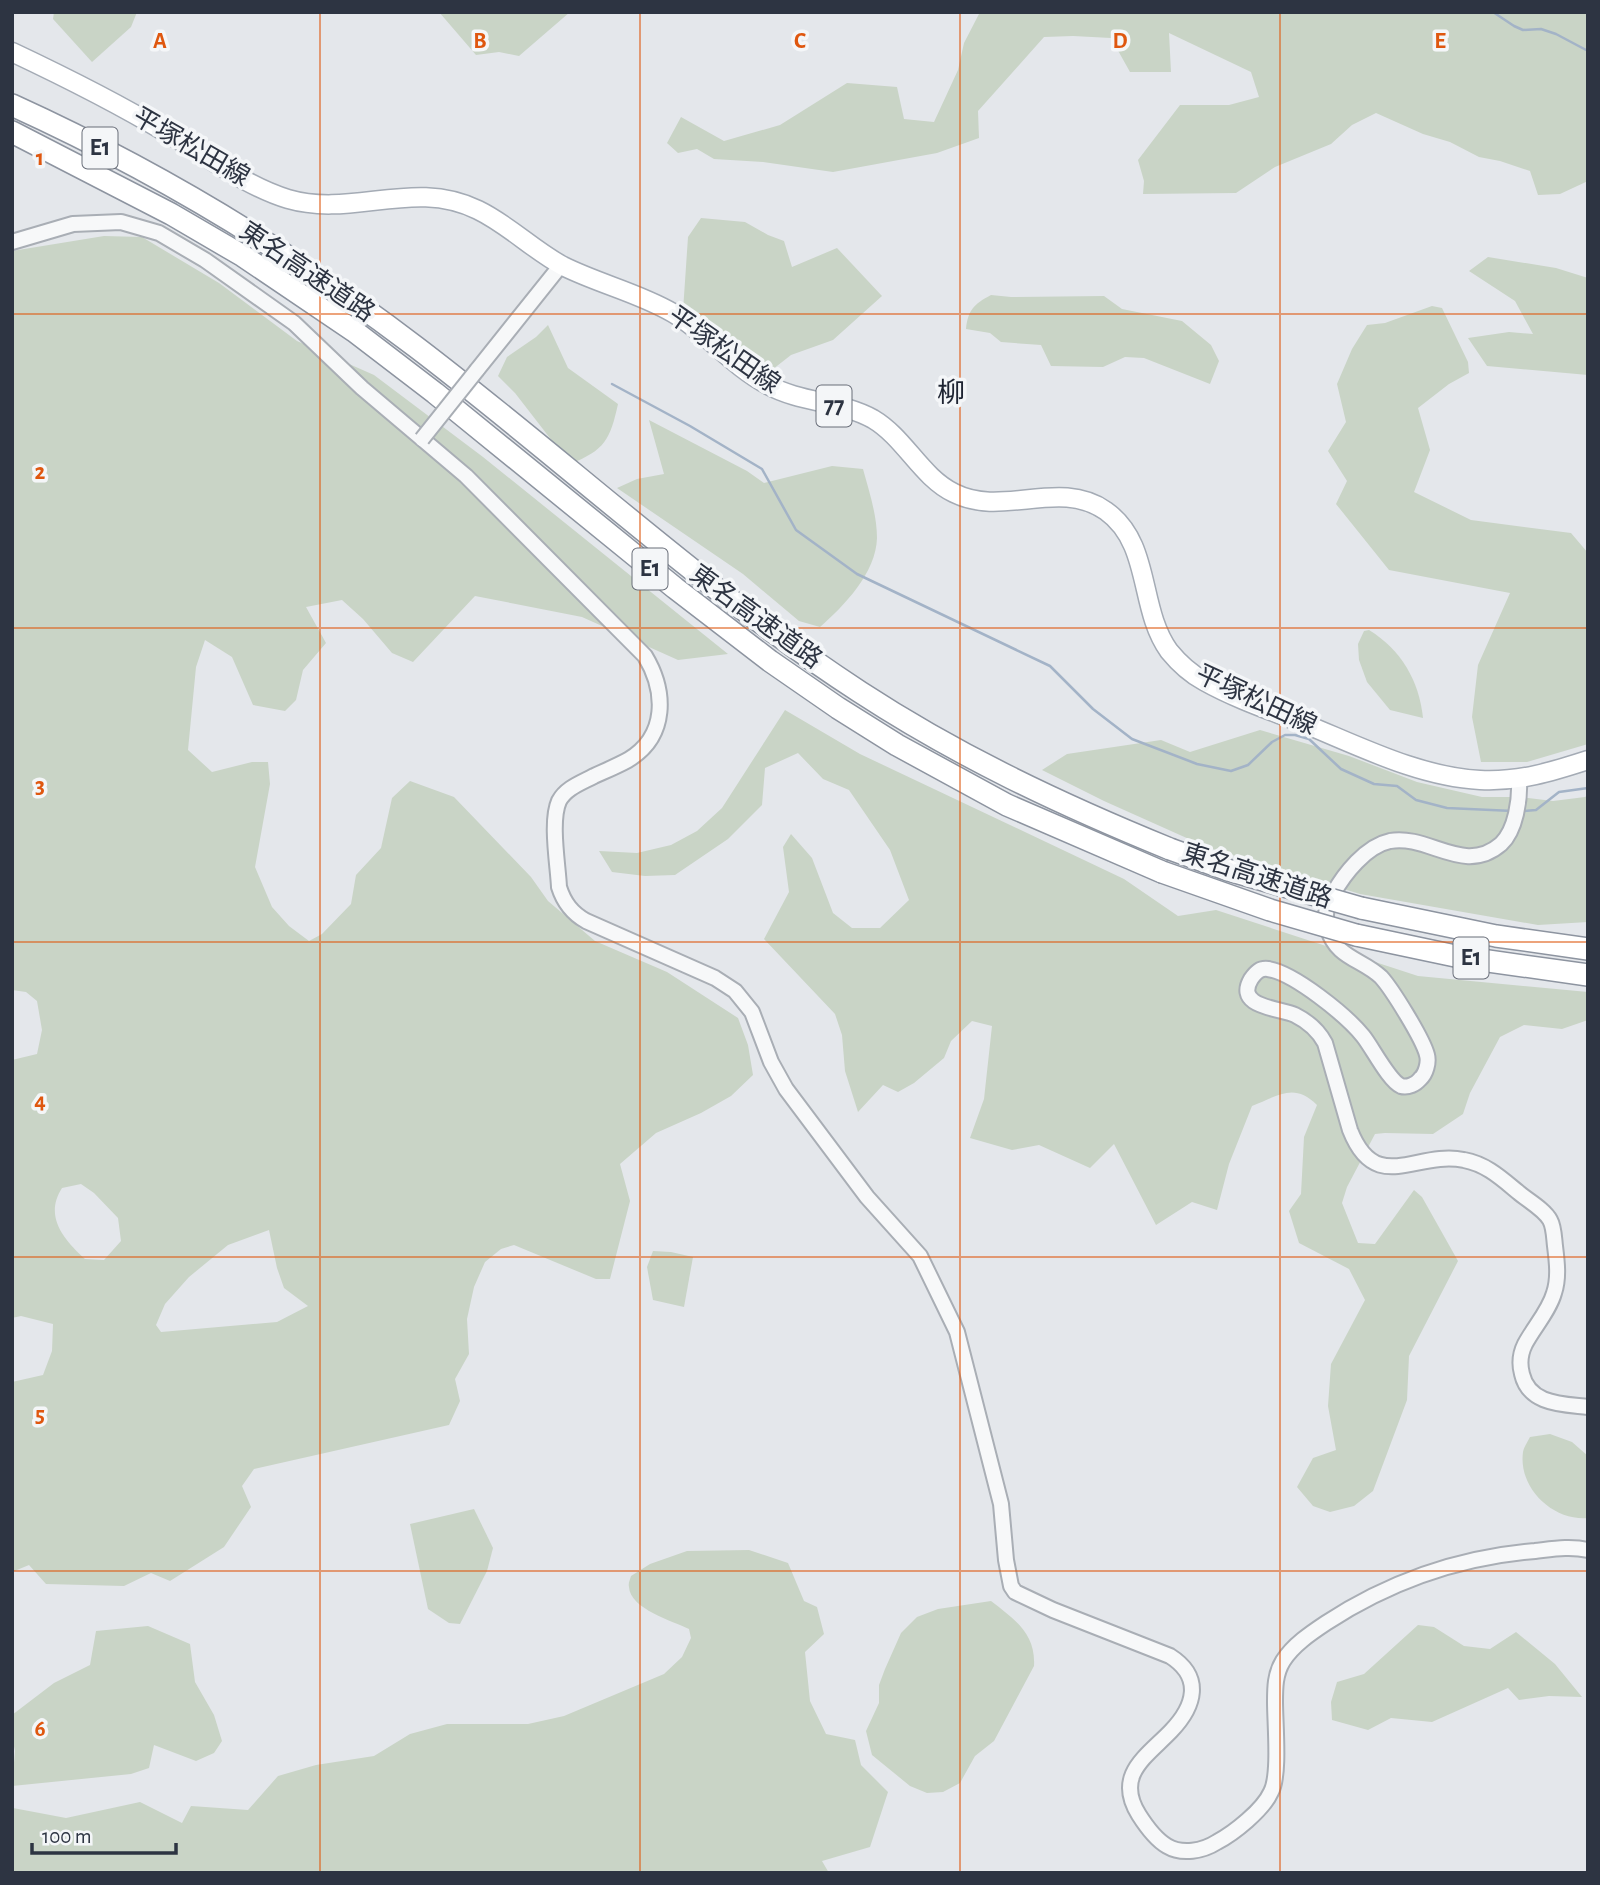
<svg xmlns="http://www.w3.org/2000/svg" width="1600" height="1885" viewBox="0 0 1600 1885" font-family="'Alegreya Sans','Noto Sans JP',sans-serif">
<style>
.green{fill:#c9d4c6;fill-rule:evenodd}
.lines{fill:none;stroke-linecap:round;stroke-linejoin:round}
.stream{stroke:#a3b3c7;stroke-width:2.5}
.tertiary-casing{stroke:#a9aeb5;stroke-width:18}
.primary-casing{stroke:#a4abb5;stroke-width:21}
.motorway-casing{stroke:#8d94a0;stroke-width:24}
.tertiary{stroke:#f7f8f9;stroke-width:14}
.primary{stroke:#fff;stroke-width:18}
.motorway{stroke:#fff;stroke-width:21}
.tertiary-bridge-casing{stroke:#a9aeb5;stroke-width:18;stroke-linecap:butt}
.motorway-bridge-casing{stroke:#8d94a0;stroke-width:24;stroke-linecap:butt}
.tertiary-bridge{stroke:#f7f8f9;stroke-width:14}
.motorway-bridge{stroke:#fff;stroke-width:21}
.grid{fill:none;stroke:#df570f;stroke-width:2;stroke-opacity:0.55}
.labels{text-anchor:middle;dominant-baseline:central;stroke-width:7;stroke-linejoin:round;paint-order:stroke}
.shield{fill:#f4f6f8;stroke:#696e79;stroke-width:2}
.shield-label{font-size:24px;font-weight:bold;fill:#2d3442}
.street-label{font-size:26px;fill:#2d3442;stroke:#f4f6f8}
.neighbourhood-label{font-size:28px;fill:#1f2533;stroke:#f4f6f8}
.grid-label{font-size:23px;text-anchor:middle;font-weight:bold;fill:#df570f;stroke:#f4f6f8;stroke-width:7;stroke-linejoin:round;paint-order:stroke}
</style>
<rect width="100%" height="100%" fill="#e4e7eb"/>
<g class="green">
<path d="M54 12H137L131 27 92 62 53 19Z"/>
<path d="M439 12H570L519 56 499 52 476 55Z"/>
<path d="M980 12H1588V181L1560 194 1538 195 1530 171 1500 161 1479 157 1450 142 1423 134 1376 113 1352 125 1331 144 1275 167 1236 193 1143 194 1144 181 1138 160 1180 105H1229L1259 97 1251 72 1169 33 1171 72H1130L1111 38 1073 36 1044 37 978 111 979 138 937 153 833 172 763 162 714 159 697 149 678 153 667 143 681 117 724 141 780 125 847 83 897 87 904 119 934 122 958 70 964 43Z"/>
<path d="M701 218 745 222 768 235 784 241 792 267 837 248 882 296 833 340 791 355 768 373 728 336 683 311 688 237Z"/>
<path d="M104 236 142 237 219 283 297 341 374 375 483 457 728 654 678 660 582 617 475 596 413 662 392 653 363 619 342 600 306 607 326 643 303 670 296 700 285 711 253 705 232 657 205 640 196 667 188 750 212 772 252 762H268L270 784 255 867 272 907 289 926 309 941 322 934 351 904 356 875 381 848 392 798 410 781 454 797 531 877 548 901 595 941 667 972 738 1018 748 1045 753 1075 731 1096 701 1113 656 1133 620 1164 630 1201 610 1279H596L514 1245 501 1249 485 1262 474 1287 467 1319 469 1354 455 1379 460 1401 449 1425 254 1469 242 1486 251 1507 224 1547 170 1581 151 1573 124 1586 46 1584 29 1565 12 1572V1382L43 1375 52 1351 53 1324 21 1316 12 1318V1060L37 1054 42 1030 37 1001 26 992 12 990V251ZM81 1184 94 1193 118 1218 121 1241 104 1260 85 1259C63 1239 44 1216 62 1188ZM269 1230 277 1268 284 1288 308 1306 277 1322 161 1332 156 1325 165 1304 189 1277 228 1245Z"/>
<path d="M1488 257 1556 268 1588 278V375L1487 366 1468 338 1509 332 1533 334 1515 301 1469 271Z"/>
<path d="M991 295 1011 297 1104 296 1122 309 1182 321 1211 345 1219 361 1210 384 1144 358 1125 357 1103 367 1051 366 1041 345 1001 342 990 333 966 329C968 310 974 304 991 295Z"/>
<path d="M1432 306 1442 308 1468 362 1469 373 1449 384 1418 408 1430 450 1414 492 1471 520 1571 533 1588 553V744L1527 762H1481L1472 717 1478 665 1510 593 1389 570 1336 504 1347 481 1328 451 1346 422 1337 384 1352 349 1367 325 1385 323Z"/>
<path d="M548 325 568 368 618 404C610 440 605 450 570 464L515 393 498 376 507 357 536 337Z"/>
<path d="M649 420 747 471 764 483 832 466 863 469C869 491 877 515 877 538 876 573 844 606 820 627L799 621 743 574 617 488 637 479 664 474Z"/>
<path d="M1369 630C1401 650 1419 680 1423 718L1390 710 1367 682 1359 660 1358 644 1364 631Z"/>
<path d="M785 710 860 754 1124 879 1178 916 1216 910 1418 976 1588 992V1020L1562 1029 1524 1025 1500 1037 1470 1093 1463 1114 1433 1134 1385 1133 1375 1134 1347 1187 1342 1203 1358 1243 1375 1244 1414 1190 1422 1197 1458 1261 1409 1356 1407 1400 1373 1491 1354 1506 1330 1512 1313 1506 1297 1487 1313 1458 1336 1450 1328 1406 1331 1364 1365 1300 1349 1269 1299 1243 1289 1211 1301 1194 1304 1137 1317 1105C1294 1082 1278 1096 1252 1106L1229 1164 1217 1210 1192 1202 1156 1225 1114 1144 1090 1168 1039 1145 1012 1150 970 1138 984 1099 992 1026 972 1021 951 1041 944 1058 914 1083 898 1092 883 1085 858 1112 845 1071 842 1035 835 1014 764 939 789 892 783 847 791 834 812 858 833 913 852 928H880L909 900 890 850 849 790 823 779 798 753 765 768 762 805 728 839 675 875 645 876 612 872 599 851 637 853 671 845 697 831 722 808Z"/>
<path d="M1260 730 1349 756 1417 782 1482 797H1520L1553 801 1585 797 1588 795V922L1538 925 1360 894 1209 848 1104 801 1042 770 1067 754 1161 740 1190 752Z"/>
<path d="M653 1251 671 1252 693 1257 684 1307 653 1300 647 1267Z"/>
<path d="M1550 1434 1572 1442 1588 1456V1518C1553 1521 1518 1488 1523 1452 1524 1447 1528 1441 1530 1437Z"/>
<path d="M474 1509 493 1548 487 1571 460 1624 449 1623 428 1609 410 1524Z"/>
<path d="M749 1550 788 1563 804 1601 817 1607 824 1634 805 1652 810 1701 826 1734 855 1740 861 1765 888 1792 870 1847 822 1861 829 1873H12L13 1808 66 1818 140 1802 182 1823 191 1806 248 1810 278 1776 316 1765 374 1756 410 1734 447 1724H528L564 1716 664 1674 682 1657 691 1638 689 1629C673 1621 630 1609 629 1587 628 1583 630 1580 631 1576L650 1564 687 1551Z"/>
<path d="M991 1601C1014 1619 1036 1633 1034 1666L994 1741 975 1756 960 1783 943 1792 927 1793 910 1786 872 1755 866 1731 879 1703V1685L885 1669 901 1633 917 1617 938 1609Z"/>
<path d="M1418 1625 1434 1627 1464 1646 1490 1649 1516 1632 1555 1664 1582 1697 1549 1696 1519 1700 1508 1688 1432 1722 1391 1718 1368 1730 1332 1720 1331 1702 1337 1682 1364 1674Z"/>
<path d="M148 1626 190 1644 195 1682 214 1715 222 1741 214 1753 196 1761 154 1745 149 1768 131 1774 12 1786 15 1751 12 1737V1715L54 1683 90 1665 96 1631Z"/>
</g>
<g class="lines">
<g class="stream">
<path d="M1493 12 1514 26 1523 30 1541 29 1556 34 1588 51"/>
<path d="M612 384 690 426 762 469 796 530 857 574 1050 666 1093 709 1132 739 1197 764 1231 771 1248 765 1272 742 1285 735H1295L1309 739 1341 769 1374 784 1397 786 1416 800 1447 808 1513 811"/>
<path d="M1523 811 1536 810 1559 792 1588 788"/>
</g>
<g class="tertiary-casing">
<g id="tertiary">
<path d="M12 242 73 224 121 222 159 233 205 260 294 323 362 388 466 476 645 656C666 691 668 736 628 760 617 766 605 771 594 776 581 783 566 788 559 801 550 821 558 865 559 887 564 903 572 913 586 921L715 978 735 991 752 1012 771 1062 786 1089 867 1197 920 1256 957 1332 1001 1504 1006 1560 1011 1586 1015 1592 1053 1610 1170 1656C1203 1677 1195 1706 1171 1731 1146 1757 1114 1775 1139 1815 1146 1826 1155 1839 1167 1846 1182 1855 1203 1851 1217 1842 1234 1833 1263 1810 1271 1792 1280 1775 1275 1724 1275 1702 1275 1688 1275 1674 1283 1661 1293 1645 1311 1633 1326 1623 1389 1582 1461 1557 1535 1551 1553 1549 1570 1546 1588 1550"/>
<path d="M477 370 561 265"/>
<path d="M1519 780C1520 799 1516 830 1501 844 1464 876 1429 834 1390 841 1366 846 1344 874 1333 894 1326 907 1324 916 1328 929 1336 958 1362 959 1381 977 1392 989 1423 1039 1427 1055 1429 1062 1426 1074 1420 1079 1416 1084 1408 1088 1401 1086 1389 1081 1372 1047 1363 1036 1346 1015 1294 973 1268 969 1260 968 1256 972 1251 979 1234 1008 1281 1008 1295 1015 1309 1022 1318 1030 1325 1043L1350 1130C1376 1196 1416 1150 1464 1160 1486 1164 1501 1178 1518 1192 1527 1200 1544 1209 1550 1220 1554 1227 1554 1238 1555 1246 1557 1262 1559 1278 1554 1293 1549 1311 1534 1327 1525 1344 1520 1354 1519 1363 1522 1374 1529 1405 1563 1404 1588 1407"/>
</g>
</g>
<g class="primary-casing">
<path id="primary" d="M12 52C65 77 117 103 167 133 206 155 245 186 288 199 353 218 414 178 478 210 509 225 533 250 563 266 599 284 639 293 673 313 707 333 733 367 768 385 801 403 841 401 873 419 905 438 921 477 954 493 1003 518 1059 478 1106 511 1152 544 1138 608 1169 651 1178 662 1191 674 1204 681 1236 699 1272 711 1305 724 1361 747 1420 777 1480 780 1519 782 1551 772 1588 760"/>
</g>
<g class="motorway-casing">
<g id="motorway">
<path d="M12 105C155 170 291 252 416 347 566 461 703 590 860 692 958 756 1062 805 1170 849"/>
<path d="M12 132 171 214 243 256 354 331 435 393 675 588 770 661 838 708 897 745 1007 805 1162 872"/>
<path d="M1361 908 1496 936 1588 949"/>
<path d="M1356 935 1460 957 1588 975"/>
</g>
</g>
<use href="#tertiary" class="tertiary"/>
<use href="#primary" class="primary"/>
<use href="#motorway" class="motorway"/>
<g class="tertiary-bridge-casing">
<path id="tertiary-bridge" d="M422 439 477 370"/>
</g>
<g class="motorway-bridge-casing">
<g id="motorway-bridge">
<path d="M1170 849 1228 870 1361 908"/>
<path d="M1162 872 1270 910 1356 935"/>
</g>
</g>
<use href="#tertiary-bridge" class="tertiary-bridge"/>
<use href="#motorway-bridge" class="motorway-bridge"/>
</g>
<path class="grid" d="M320 12V1873M640 12V1873M960 12V1873M1280 12V1873M12 314H1588M12 628H1588M12 942H1588M12 1257H1588M12 1571H1588"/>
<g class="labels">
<g class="shield">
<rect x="82.5" y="127.5" width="35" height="41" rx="5"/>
<rect x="816.5" y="385.5" width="35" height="41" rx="5"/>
<rect x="632.5" y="548.5" width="35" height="41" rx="5"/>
<rect x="1453.5" y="937.5" width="35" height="41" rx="5"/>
</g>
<g class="shield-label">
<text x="100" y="148">E1</text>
<text x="834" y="406">77</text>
<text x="650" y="569">E1</text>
<text x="1471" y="958">E1</text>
</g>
<g class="street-label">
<text transform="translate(191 147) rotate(30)">平塚松田線</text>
<text transform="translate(307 272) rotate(34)">東名高速道路</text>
<text transform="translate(724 350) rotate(35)">平塚松田線</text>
<text transform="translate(756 617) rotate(36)">東名高速道路</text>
<text transform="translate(1256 700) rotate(25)">平塚松田線</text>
<text transform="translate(1257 876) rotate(18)">東名高速道路</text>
</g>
<g class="neighbourhood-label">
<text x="951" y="394">柳</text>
</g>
</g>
<g class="grid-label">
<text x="160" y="48">A</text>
<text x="480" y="48">B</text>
<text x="800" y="48">C</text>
<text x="1120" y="48">D</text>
<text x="1440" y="48">E</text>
<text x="40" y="165">1</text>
<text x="40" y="479">2</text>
<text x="40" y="793">3</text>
<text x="40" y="1108">4</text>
<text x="40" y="1422">5</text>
<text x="40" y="1736">6</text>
</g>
<rect width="1600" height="1885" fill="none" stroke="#2d3442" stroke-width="28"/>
<path d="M32 1843v10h144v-10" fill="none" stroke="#2d3442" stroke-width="3.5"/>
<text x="42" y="1843" font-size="21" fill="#2d3442" stroke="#f4f6f8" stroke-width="5" paint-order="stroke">100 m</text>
</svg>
